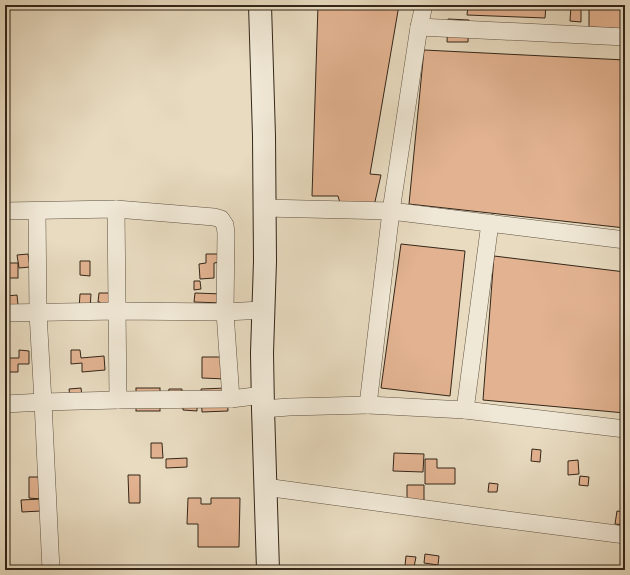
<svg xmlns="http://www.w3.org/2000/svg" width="630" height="575" viewBox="0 0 630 575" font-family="'IM FELL French Canon',serif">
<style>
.building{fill:#e3b391;stroke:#332619}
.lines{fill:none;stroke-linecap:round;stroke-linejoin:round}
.street-casing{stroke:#605343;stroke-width:18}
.secondary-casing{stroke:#332619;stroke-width:24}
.street{stroke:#f0e8d6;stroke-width:17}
.secondary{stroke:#f0e8d6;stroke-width:22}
</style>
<rect width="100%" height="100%" fill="#e8dbc0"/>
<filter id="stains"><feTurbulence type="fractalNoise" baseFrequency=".005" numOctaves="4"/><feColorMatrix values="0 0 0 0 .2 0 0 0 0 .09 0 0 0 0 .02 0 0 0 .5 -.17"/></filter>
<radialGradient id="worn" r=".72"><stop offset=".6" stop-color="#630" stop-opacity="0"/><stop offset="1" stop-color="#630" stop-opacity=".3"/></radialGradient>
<g class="building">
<path d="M318 5H399L370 174 381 175 374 206 340 203 338 196H312Z"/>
<path d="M468 5H546L545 18 467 15Z"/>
<path d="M571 5H581V22L570 21Z"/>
<path d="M589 5H625V29L589 27Z"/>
<path d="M448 19 469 20 468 42H447Z"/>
<path d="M424 50 625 60V228L409 204Z"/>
<path d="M401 244 465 251 450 396 381 388Z"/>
<path d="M28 254 30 267 19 268 17 255Z"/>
<path d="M206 254H221V262L214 263V278L200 279 199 264 206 263Z"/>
<path d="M494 256 625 272V413L483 400Z"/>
<path d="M80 261H90V276L80 275Z"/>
<rect x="5" y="263" width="13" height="15"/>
<path d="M194 281H200L201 289 194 290Z"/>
<path d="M99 293H121L100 315V302H98Z"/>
<path d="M195 293 223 294V303L194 302Z"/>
<path d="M80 294H91L90 309H79Z"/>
<path d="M17 295 18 305 8 306 7 296Z"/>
<path d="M19 350 29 351V364H18V372H7V358H19Z"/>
<path d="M71 350H80L81 358 104 356 105 370 82 372V363L71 364Z"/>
<path d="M202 357H226V379L202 378Z"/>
<path d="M81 388 82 396 70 397 69 389Z"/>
<rect x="136" y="388" width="24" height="23"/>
<path d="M227 388 228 411 202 412 201 389Z"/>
<path d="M169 389H182V395L197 396V411L183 410V402L168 401Z"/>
<path d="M151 443H162L163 458H151Z"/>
<path d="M532 449 541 450 540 462 531 461Z"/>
<path d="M394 453 424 454 423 472 393 471Z"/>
<path d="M187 458V467L166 468V459Z"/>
<path d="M425 459H437V468H455V484H425Z"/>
<path d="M578 460 579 474 568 475V461Z"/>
<path d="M128 475H140V503H129Z"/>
<path d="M580 476 589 477 588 486 579 485Z"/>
<path d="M29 477H42L41 499 29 498Z"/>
<path d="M489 483 498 484 497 492H488Z"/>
<path d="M407 485H424V504L407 503Z"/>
<path d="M188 498H201V504H211V498H240L239 547H198V524H187Z"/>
<path d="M41 499V511L22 512 21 500Z"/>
<path d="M617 511 625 512V525L615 524Z"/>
<path d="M425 554 439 556 438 565 424 563Z"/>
<path d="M406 556 416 557 414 567 405 566Z"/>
</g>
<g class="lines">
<g class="street-casing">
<g id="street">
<path d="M419 27 625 37"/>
<path d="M264 208 391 211 625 240"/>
<path d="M116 209 118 400"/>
<path d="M5 211 116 209 214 217 221 219 225 225 226 233 225 312 231 399"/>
<path d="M37 211 38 313 43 402 51 570"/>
<path d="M5 313 118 311 225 312 263 310"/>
<path d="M5 404 43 402 118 400 231 399 263 395"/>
<path d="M368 405 465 410 625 429"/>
<path d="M263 409 289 407 368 405 391 211 419 27 424 5"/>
<path d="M465 410 490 223"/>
<path d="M265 487 485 517 625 535"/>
</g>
</g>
<g class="secondary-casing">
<path id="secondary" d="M260 5 264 136 265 261 262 353 263 409 268 570"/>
</g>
<use href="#street" class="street"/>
<use href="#secondary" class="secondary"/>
</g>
<rect width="630" height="575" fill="none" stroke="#e8dbc0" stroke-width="20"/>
<rect x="6" y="6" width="618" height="563" fill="none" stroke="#332619" stroke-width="2"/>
<rect x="10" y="10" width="610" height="555" fill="none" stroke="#332619"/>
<rect width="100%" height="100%" filter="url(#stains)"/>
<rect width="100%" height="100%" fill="url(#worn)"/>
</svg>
